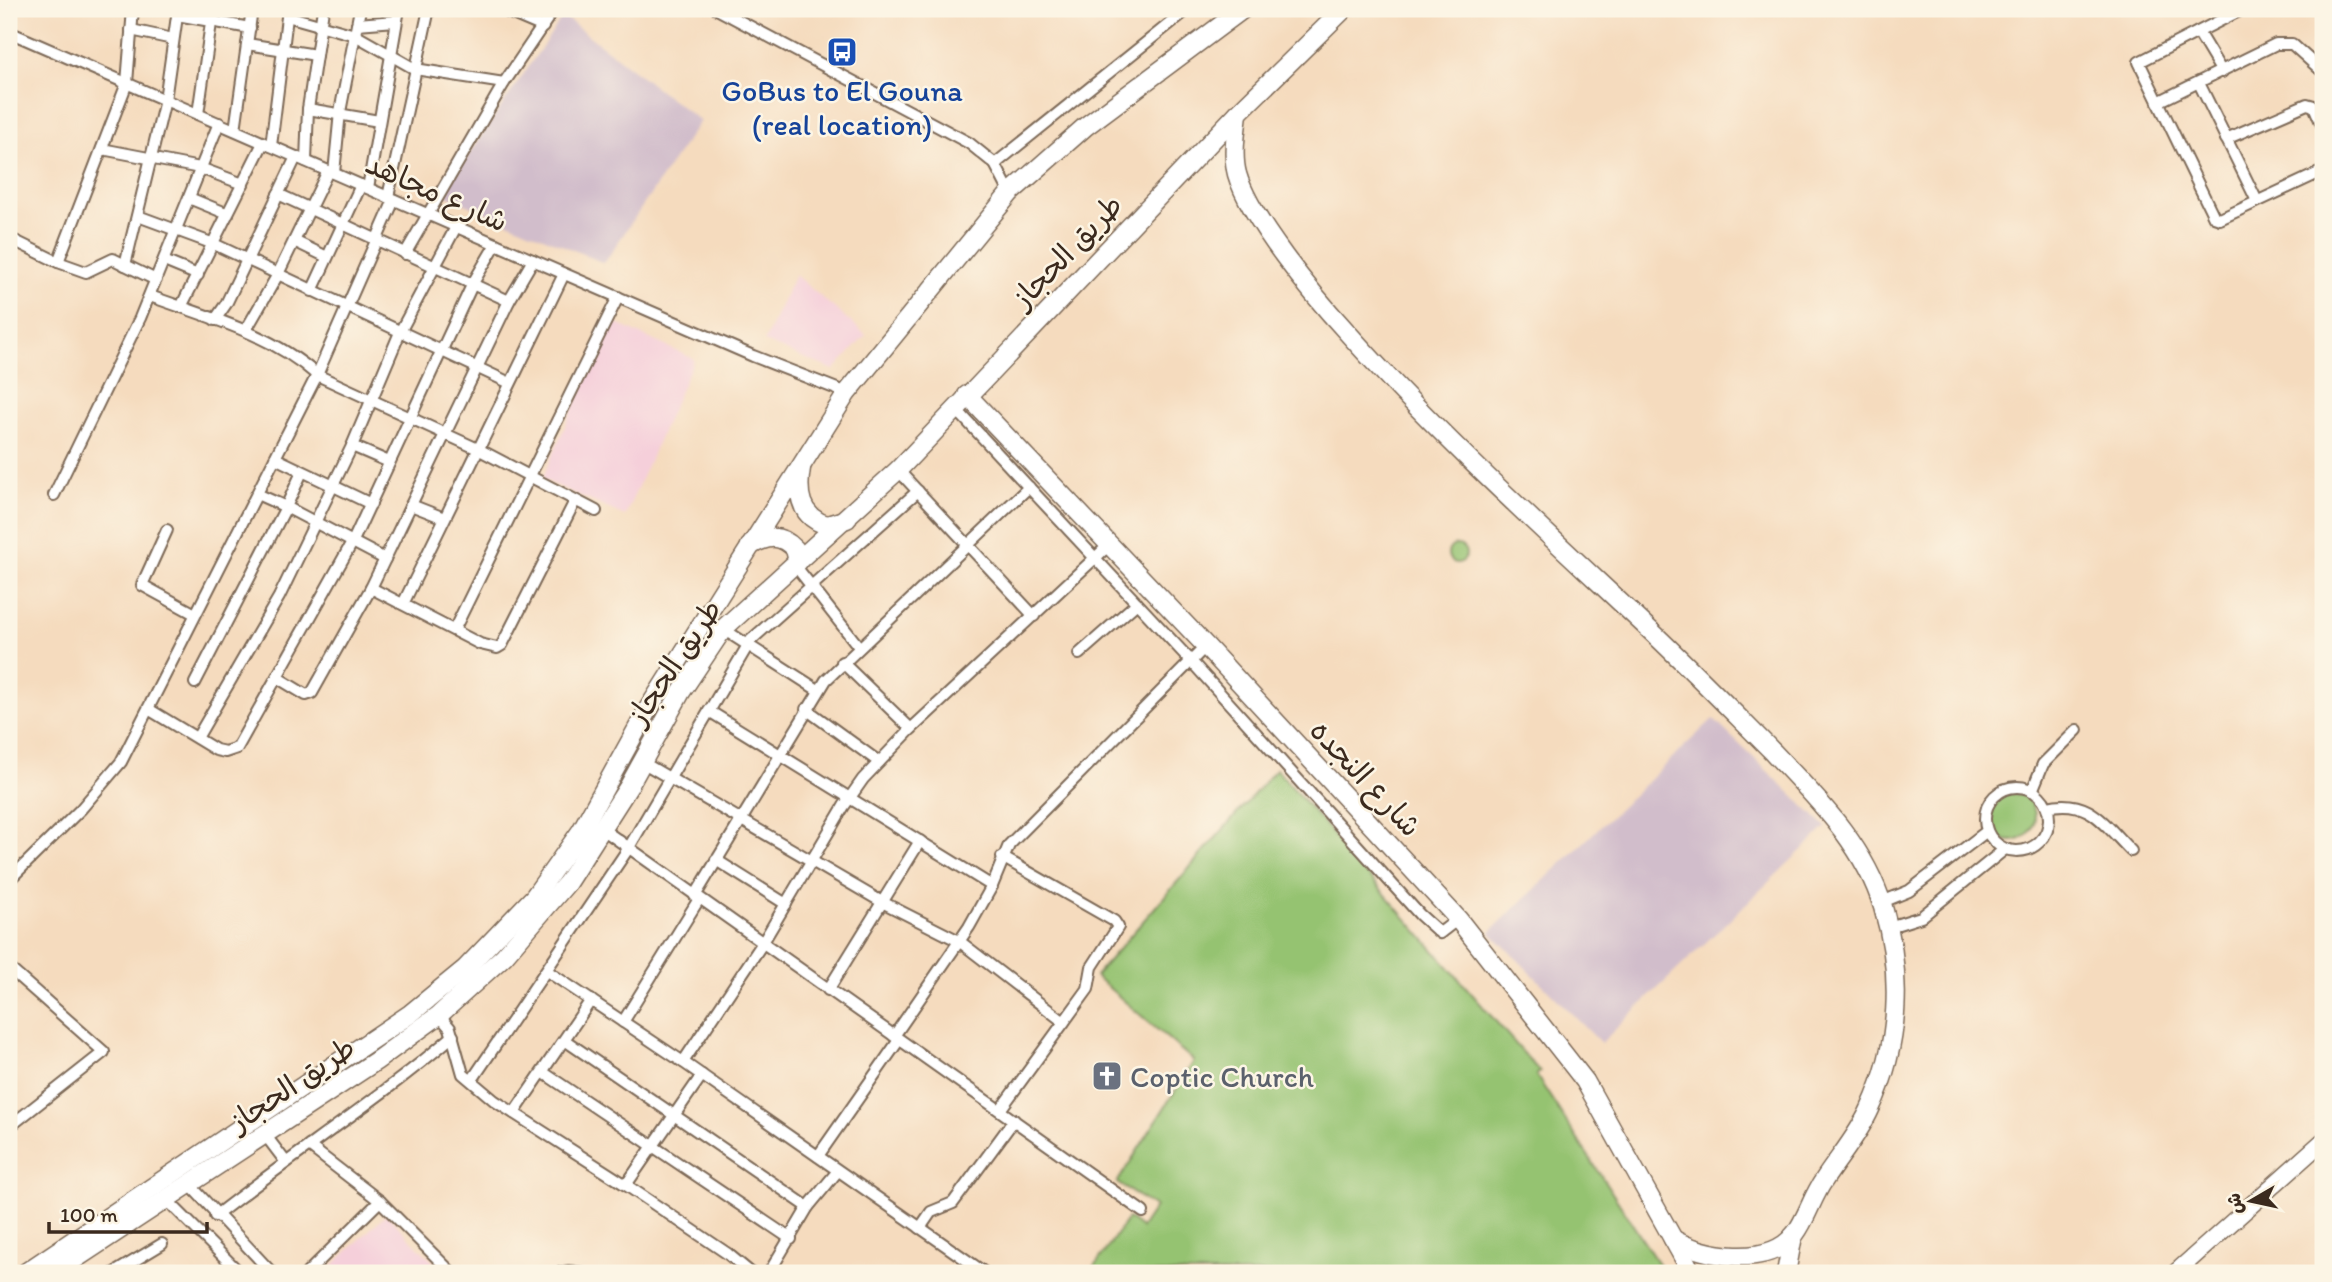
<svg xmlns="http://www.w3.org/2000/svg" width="2332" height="1282" viewBox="0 0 2332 1282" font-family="Itim,'Playpen Sans Arabic',sans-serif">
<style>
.built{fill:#f5cfda}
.industrial{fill:#d1bdcb}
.green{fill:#95c371;stroke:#687648;stroke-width:2}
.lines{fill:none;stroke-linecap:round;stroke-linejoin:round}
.street-casing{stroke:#7c6856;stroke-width:14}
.secondary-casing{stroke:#7c6856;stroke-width:19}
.primary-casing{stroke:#7c6856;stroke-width:21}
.street{stroke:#fff;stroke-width:10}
.secondary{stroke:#fff;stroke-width:16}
.primary{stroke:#fff;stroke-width:18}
.labels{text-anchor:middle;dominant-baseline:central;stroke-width:5;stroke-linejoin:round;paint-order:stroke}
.transit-label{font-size:30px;fill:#164399;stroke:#fcf5e5}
.street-label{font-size:30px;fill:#3b2a1e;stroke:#fcf5e5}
.worship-label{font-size:30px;fill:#5b616d;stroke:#fcf5e5;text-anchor:start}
</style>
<rect width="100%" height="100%" fill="#fcf5e5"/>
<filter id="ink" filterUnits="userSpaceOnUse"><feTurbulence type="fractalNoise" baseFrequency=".0143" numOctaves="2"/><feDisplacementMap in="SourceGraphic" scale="14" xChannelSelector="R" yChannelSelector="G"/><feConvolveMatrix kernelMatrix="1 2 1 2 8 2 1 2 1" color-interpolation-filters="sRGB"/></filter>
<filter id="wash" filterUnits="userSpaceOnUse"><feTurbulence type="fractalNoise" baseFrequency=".00686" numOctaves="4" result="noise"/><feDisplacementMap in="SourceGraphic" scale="28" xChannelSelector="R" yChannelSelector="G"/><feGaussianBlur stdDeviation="1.57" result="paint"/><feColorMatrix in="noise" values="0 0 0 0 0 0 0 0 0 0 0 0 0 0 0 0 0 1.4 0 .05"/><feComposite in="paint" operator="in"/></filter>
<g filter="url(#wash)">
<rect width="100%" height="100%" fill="#f5dbbe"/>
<g class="built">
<path d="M795 275 866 335 834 370 764 342Z"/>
<path d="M611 321 694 359 625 516 542 479Z"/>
<path d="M386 1214 441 1270 437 1273H325Z"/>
</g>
<g class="industrial">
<path d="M563 16 700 121 604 263 442 194Z"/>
<path d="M1713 719 1826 827 1601 1043 1490 932Z"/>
</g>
<g class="green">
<circle cx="1457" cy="554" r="9"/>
<path d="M1276 769 1540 1072 1536 1075 1664 1273H1090L1128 1218 1141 1228 1155 1207 1117 1183 1194 1061 1095 976Z"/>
<circle cx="2011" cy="817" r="24"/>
</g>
</g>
<g filter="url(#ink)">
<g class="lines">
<g class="street-casing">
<g id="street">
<path d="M501 9 543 27"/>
<path d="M717 9 969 143 995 164 1010 193"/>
<path d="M2243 9 2139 62 2214 217 2220 219 2323 171"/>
<path d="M2320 9 2323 11"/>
<path d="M177 15 250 28"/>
<path d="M287 16 355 35 415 69 504 83"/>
<path d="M357 24 396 21"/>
<path d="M131 30 173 39"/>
<path d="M9 32 753 356 847 393"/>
<path d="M2198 32 2222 72"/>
<path d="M247 44 316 55"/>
<path d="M2199 83 2257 201"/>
<path d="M2158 102 2276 44H2292L2323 72"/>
<path d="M308 109 379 121"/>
<path d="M198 114 213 9"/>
<path d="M235 130 252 9"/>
<path d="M2226 139 2307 104 2314 106 2323 127"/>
<path d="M271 146 288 9"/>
<path d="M102 149 200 168 243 184"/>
<path d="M306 161 308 109 323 9"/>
<path d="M995 164 1188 9"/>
<path d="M334 173 340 112 360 9"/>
<path d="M368 188 399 9"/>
<path d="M278 194 509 301"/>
<path d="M388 197 429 9"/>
<path d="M189 198 228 214"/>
<path d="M138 216 214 244 510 383"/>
<path d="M9 238 58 262 127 83 133 9"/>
<path d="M294 241 327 257"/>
<path d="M405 254 504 83 554 9"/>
<path d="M164 261 198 275"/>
<path d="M58 262 86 272 113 259 156 280"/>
<path d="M125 265 165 100 178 9"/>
<path d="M312 291 361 185"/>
<path d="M150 296C208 317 270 333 317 375L478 449 596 511"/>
<path d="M181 307 263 143"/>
<path d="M215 320 226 304 296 157"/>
<path d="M246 330 277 276 328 171"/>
<path d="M955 408 1191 661 1420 915 1440 933 1458 919"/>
<path d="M352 446 389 462"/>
<path d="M275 458 371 504"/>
<path d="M898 470 1034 616"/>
<path d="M302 472 286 507 385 559"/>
<path d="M54 495 140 318 219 123"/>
<path d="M411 505 444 518"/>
<path d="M167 530 142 585 195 614"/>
<path d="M794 564 859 647"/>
<path d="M371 588 480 644 497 648 502 645 575 501"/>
<path d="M403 604 564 274"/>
<path d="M723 629 818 690"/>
<path d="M454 630 618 297"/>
<path d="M1079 654 1137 603"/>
<path d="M842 662 911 729"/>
<path d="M278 678 306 695 312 693 371 588 509 301 533 260"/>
<path d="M195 683 286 507 257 494"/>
<path d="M806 709 879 762"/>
<path d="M150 710 216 750 225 752 237 748 353 541 473 283 496 244"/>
<path d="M709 711 992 886"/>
<path d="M197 738 279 597 352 446 401 330 456 227"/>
<path d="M642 762 882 902 959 941 1064 1022"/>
<circle cx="2017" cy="819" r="32"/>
<path d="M2032 791 2043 764 2077 730"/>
<path d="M2047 807C2089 797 2104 824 2131 851"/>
<path d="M601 828 1143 1212"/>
<path d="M716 860 786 904"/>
<path d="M9 880 81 809 121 762 317 375 394 200"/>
<path d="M695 896 826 680 1029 487"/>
<path d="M1882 902 1909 891 1987 831"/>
<path d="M1889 927 1921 917 2005 849"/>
<path d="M9 968 104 1052 9 1127"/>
<path d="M547 971 683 1062 985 1273"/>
<path d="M828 990 920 841"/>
<path d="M439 1015 450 1028 463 1074 495 1101 626 1185 728 1254 751 1273"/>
<path d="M623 1022 699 899"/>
<path d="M894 1036 969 927 992 886 1009 845 1206 646"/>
<path d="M566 1041 808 1207"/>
<path d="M683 1062 762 944 844 806 863 779 911 729 1110 544"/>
<path d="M544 1073 791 1239"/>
<path d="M472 1080 628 849 751 640 918 491"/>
<path d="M1000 1110 1088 989 1092 967 1118 927 1114 921 1002 857"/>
<path d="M514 1113 591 1000"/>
<path d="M266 1136 285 1161"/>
<path d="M309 1146 380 1201 452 1273"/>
<path d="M818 1156 899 1040"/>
<path d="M190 1185 272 1273"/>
<path d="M626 1185 702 1075"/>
<path d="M166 1199 240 1273"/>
<path d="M215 1216C294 1154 377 1101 453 1036"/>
<path d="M920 1228 931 1212 953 1203 1014 1120"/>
<path d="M114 1273 162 1244"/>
<path d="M307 1273 380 1201"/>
<path d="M558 1273 568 1271 583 1273"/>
<path d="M769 1273 808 1207 837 1172"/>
</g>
</g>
<g class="secondary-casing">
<path id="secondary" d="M2175 1273 2323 1141"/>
</g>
<g class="primary-casing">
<g id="primary">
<path d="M1238 113C1236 133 1232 155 1237 174 1250 219 1314 296 1346 331 1441 438 1549 535 1653 633 1694 672 1733 712 1773 752 1817 799 1864 844 1883 907 1903 974 1900 1045 1870 1109 1859 1134 1839 1157 1824 1180 1812 1197 1807 1218 1795 1234 1769 1268 1704 1257 1673 1239"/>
<path d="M967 395 1206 646 1458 919 1585 1081 1692 1273"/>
<path d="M801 468C797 492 799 517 827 525L847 519"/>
<path d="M750 546C767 536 780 533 795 549L798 562"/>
<path d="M25 1273 410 1014 465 969 534 897 581 831 648 709 847 393 1010 193 1086 126 1243 9"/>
<path d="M54 1273 376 1061 439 1015 504 956 567 883 629 786 681 692 723 629 898 470 1238 113 1344 9"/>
<path d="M1786 1273 1793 1236"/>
</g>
</g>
<use href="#street" class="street"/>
<use href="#secondary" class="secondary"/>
<use href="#primary" class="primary"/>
</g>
</g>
<defs>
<g id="bus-square" transform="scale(1.575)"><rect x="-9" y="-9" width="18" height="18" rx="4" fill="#1a4fb4" stroke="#fcf5e5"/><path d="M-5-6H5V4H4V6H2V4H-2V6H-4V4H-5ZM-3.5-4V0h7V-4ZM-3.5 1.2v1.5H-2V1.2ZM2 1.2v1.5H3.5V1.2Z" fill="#fff"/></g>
<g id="church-square" transform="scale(1.575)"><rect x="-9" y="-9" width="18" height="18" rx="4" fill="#6b7280" stroke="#fcf5e5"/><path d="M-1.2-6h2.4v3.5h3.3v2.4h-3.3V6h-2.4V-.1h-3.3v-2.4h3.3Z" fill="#fff"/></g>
</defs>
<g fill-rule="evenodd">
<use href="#bus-square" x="842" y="52"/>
<use href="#church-square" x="1107" y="1076"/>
</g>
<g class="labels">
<g class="transit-label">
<text x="842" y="90">GoBus to El Gouna<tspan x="842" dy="34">(real location)</tspan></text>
</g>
<g class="street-label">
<text transform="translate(437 192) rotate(24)">شارع مجاهد</text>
<text transform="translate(1067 251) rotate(-46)">طريق الحجاز</text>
<text transform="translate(674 662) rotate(-56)">طريق الحجاز</text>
<text transform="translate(1366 778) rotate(47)">شارع النجده</text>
<text transform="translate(292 1084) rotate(-34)">طريق الحجاز</text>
</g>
<g class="worship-label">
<text x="1130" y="1076">Coptic Church</text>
</g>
</g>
<rect width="2332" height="1282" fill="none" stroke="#fcf5e5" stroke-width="35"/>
<g transform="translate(2251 1201) rotate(261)" stroke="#fcf5e5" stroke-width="5" paint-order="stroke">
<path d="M0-5L12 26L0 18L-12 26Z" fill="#3b2a1e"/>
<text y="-10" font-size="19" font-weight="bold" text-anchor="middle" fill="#3b2a1e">ش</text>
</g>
<path d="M49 1222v10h158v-10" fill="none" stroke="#3b2a1e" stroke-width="3.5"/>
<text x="60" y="1222" font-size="21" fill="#3b2a1e" stroke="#fcf5e5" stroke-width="5" paint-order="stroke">100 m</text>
</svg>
